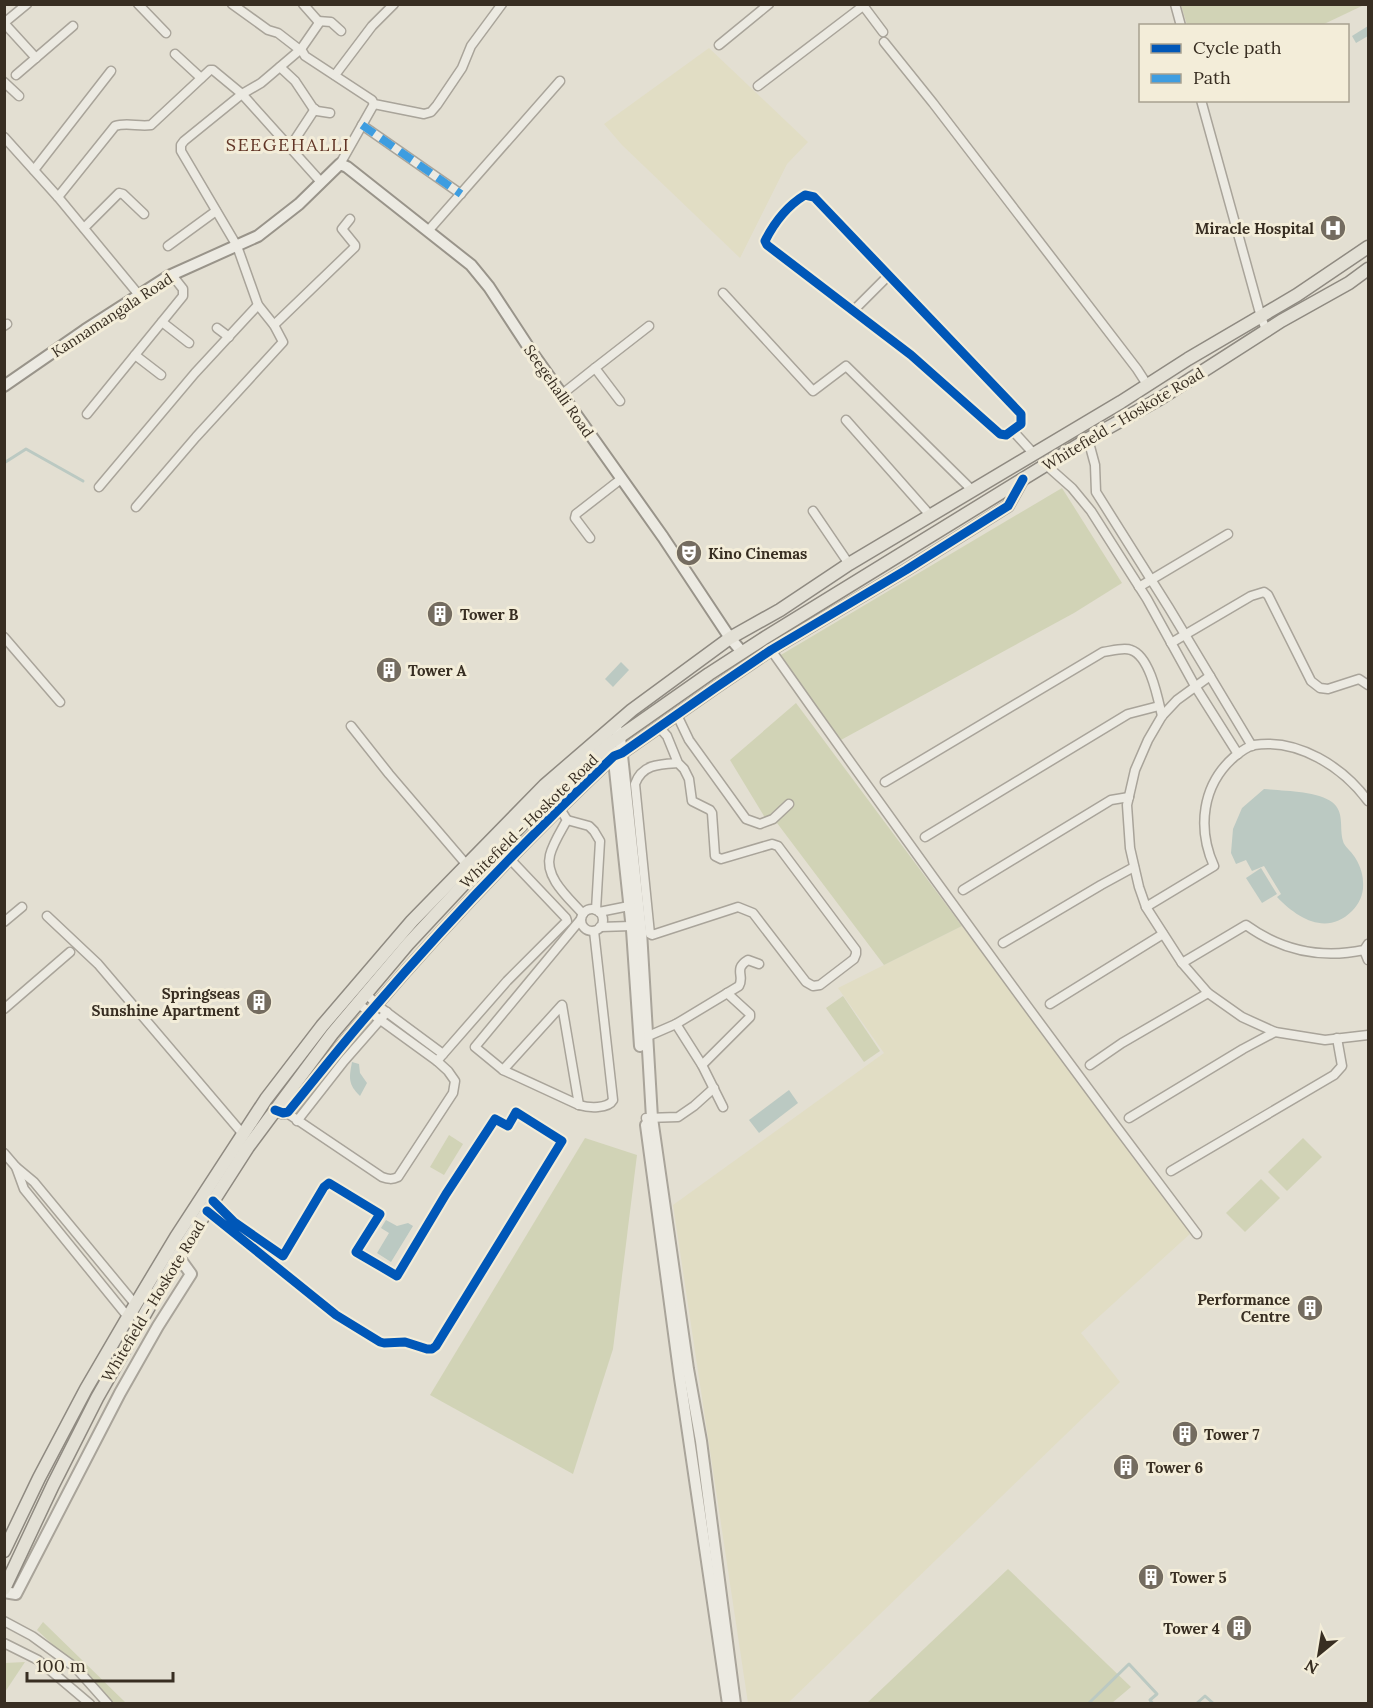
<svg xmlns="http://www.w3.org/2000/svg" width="1373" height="1708" viewBox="0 0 1373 1708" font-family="Lora,serif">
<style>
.farmland{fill:#e1ddc4}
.green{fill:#d1d3b6}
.water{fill:#bbc9c2}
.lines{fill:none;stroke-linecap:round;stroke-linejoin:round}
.stream{stroke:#bbc9c2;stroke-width:3}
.minor-casing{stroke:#a9a49a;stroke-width:11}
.tertiary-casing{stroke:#a9a49a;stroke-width:14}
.secondary-casing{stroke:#99948a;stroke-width:14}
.primary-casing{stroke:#8f8a81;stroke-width:15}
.minor{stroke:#eceae2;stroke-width:8}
.tertiary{stroke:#eceae2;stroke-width:10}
.secondary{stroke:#eceae2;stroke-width:10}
.primary{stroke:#e3e0d5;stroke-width:12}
.quiet{stroke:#3e9de0;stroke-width:8;stroke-dasharray:15 8;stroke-linecap:butt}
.cycleway-casing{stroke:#f3edd9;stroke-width:13}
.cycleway{stroke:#0057b8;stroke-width:9}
.labels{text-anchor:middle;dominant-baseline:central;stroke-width:6;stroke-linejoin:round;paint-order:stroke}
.poi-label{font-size:15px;font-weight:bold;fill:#382e22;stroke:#f3edd9;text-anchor:start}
.street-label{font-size:15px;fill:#382e22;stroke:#f3edd9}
.quarter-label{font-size:18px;letter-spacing:1.5px;fill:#613425;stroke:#f3edd9}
</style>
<rect width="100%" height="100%" fill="#e3dfd2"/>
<g class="farmland">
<path d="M709 48 808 142 787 164 740 258 622 145 604 124Z"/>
<path d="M962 926 1191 1233 1081 1333 1120 1382 788 1703H748L673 1205 884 1053 838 988Z"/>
</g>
<g class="green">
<path d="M1181 5 1182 4 1364 5 1322 25H1187Z"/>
<path d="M1062 488 1122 583 1074 613 839 741 779 656Z"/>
<path d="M796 703 962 926 884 965 777 823 770 826 730 760Z"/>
<path d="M843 996 880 1051 864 1062 826 1008Z"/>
<path d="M449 1135 463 1144 444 1175 430 1167Z"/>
<path d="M585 1138 637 1155 613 1349 573 1474 430 1395Z"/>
<path d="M1303 1138 1322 1157 1287 1191 1268 1172Z"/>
<path d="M1261 1179 1280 1198 1245 1232 1226 1213Z"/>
<path d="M1008 1569 1131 1687 1112 1703H867Z"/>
<path d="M43 1622 126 1703H111L93 1682 37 1630Z"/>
<path d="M25 1662 5 1692V1663Z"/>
</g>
<g class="water">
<path d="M1368 26V36L1356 43 1352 36Z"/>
<path d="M621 662 629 670 613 687 605 679Z"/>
<path d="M1264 789C1283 791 1317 791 1332 802 1345 812 1339 828 1343 841 1344 846 1351 851 1354 856 1359 863 1363 873 1363 882 1364 893 1360 903 1352 911 1327 936 1298 919 1277 897L1281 894 1264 866 1252 871 1246 860 1236 864 1231 853 1233 829 1242 808Z"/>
<path d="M1261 868 1277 894 1262 903 1246 878Z"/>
<path d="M352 1062 359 1064 360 1073 367 1083 360 1096C348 1084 349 1078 352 1062Z"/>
<path d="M789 1090 798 1103 759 1133 749 1120Z"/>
<path d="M386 1220 397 1226 408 1223 413 1226 391 1262 377 1253 389 1233 381 1228Z"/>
</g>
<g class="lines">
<g class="stream">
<path d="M4 463 26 449 83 481"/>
<path d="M1088 1704 1129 1664 1157 1694 1150 1700 1153 1704"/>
<path d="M1196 1704 1205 1696 1214 1704"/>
</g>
<g class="minor-casing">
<g id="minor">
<path d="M27 4 4 23 36 58"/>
<path d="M138 4 166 33"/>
<path d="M232 4 268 30 278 33 300 50"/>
<path d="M303 4 318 21 319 23 301 49 305 56 372 100 374 104 424 114 431 112 437 105 462 68 471 46 502 4"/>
<path d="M862 4 883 32"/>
<path d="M1175 4 1181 26"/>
<path d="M318 21 331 22 341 31"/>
<path d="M884 42 933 103 1137 369 1148 386"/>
<path d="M719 45 769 4"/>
<path d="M175 54 201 78"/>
<path d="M280 67 295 81 313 108 317 111 330 113"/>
<path d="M16 75 73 26"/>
<path d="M335 75 372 26 394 4"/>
<path d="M4 82 19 96"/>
<path d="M758 86 863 6"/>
<path d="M1201 100 1261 317 1267 332"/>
<path d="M362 125 461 194"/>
<path d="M4 137 58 197 139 295"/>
<path d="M290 147 315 109"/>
<path d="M340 164 374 104"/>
<path d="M34 170 111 71"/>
<path d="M805 195 814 197 1021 414V424L1006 435 1000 434 911 355 767 245 765 241C774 223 787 206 805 195Z"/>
<path d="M58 197 115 126C127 122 139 127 151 125L210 70H213L242 94 321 182"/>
<path d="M84 228 119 193 123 194 144 214"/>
<path d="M428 231 560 81"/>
<path d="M168 246 216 211"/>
<path d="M723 293 813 391 846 366 972 490"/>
<path d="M853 311 889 275"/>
<path d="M162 322 189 343"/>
<path d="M274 325 355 247V245L342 229 350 219"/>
<path d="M4 326 7 324"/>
<path d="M217 328 229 337"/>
<path d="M135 355 161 375"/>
<path d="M561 395 595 368"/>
<path d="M620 401 595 368 649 326"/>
<path d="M87 414 183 296V289L172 275"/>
<path d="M846 420 930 515"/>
<path d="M1013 431 1034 454"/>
<path d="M1088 439 1095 465 1096 492 1169 608 1252 746"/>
<path d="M1046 465 1072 488 1091 511 1147 599 1195 686 1238 754"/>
<path d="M99 487 195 373 258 305"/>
<path d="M136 507 196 437 283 342 274 325 258 305 237 246 181 151V145L184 141 242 94 261 83 301 49"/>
<path d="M813 511 849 564"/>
<path d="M590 538 575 518 576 514 621 479"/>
<path d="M1139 587 1228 534"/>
<path d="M4 637 60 702"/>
<path d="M1171 643 1251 596 1264 592 1268 595 1311 681 1320 688 1328 689 1359 679 1368 685"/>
<path d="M771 650C910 847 1052 1042 1197 1234"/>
<path d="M1210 676 1177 700 1162 716 1148 740 1135 770 1127 805 1130 848 1139 887 1146 907 1182 963 1208 993 1242 1017 1275 1032 1325 1040 1368 1035"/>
<path d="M677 715 689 740 746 819 760 824 773 819 789 804"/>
<path d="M351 726 389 774 466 864"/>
<path d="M659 727 667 736 678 763 684 769 689 779 692 801 710 810 712 813 715 856 721 859 772 844 778 846 856 950V954L854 959 820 985 813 986 806 982 753 913 738 907 652 935 650 934 635 784C642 764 660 764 678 763"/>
<path d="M885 782 1103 652C1111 651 1124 647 1131 650 1150 656 1158 699 1162 716"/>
<path d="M559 807 567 820C561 831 553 843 550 855 544 878 570 899 583 914"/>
<path d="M567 820 589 826 594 831 600 841 596 910"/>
<path d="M925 837 1128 714 1159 706"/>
<path d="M963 890 1111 800 1129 797"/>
<path d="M1146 907 1214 866C1197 828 1202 785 1234 757 1240 752 1246 747 1254 745 1298 738 1343 767 1368 801"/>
<circle cx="592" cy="920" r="11"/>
<path d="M599 912 629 906"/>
<path d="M47 916 98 964 242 1133"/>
<path d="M581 919 475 1047 503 1070 579 1105C589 1108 608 1109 613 1100L594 931"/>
<path d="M4 922 22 907"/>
<path d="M600 927 631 926"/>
<path d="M1003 943 1101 885 1134 867"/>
<path d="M1364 950 1368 960"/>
<path d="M1182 963 1246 925C1282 951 1321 959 1364 950L1368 944"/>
<path d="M366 994 381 1008 443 1054"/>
<path d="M1050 1004 1163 934"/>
<path d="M4 1009 70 952"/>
<path d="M676 1024 702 1065 723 1107"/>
<path d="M642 1037H646L676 1024 739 986C745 976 733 969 748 960L759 964"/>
<path d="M437 1061 507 981 567 921 566 918 509 858"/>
<path d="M702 1065 750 1017V1014L727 993"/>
<path d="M1090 1065 1122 1043 1208 993"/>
<path d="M503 1070 562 1005 579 1105"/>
<path d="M287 1113 382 1177C388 1179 392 1180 398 1177L453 1093 455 1081 448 1071 437 1061 357 1003"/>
<path d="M646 1118 678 1117 694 1106 714 1088"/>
<path d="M1129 1118 1243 1049 1275 1032"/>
<path d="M297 1121 344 1061 387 1012"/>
<path d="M4 1153 16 1167 34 1182 135 1304"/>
<path d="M16 1167 24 1189 128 1317"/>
<path d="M1171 1171 1334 1075 1342 1066 1337 1038"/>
<path d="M207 1211 336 1315 380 1342 384 1343 405 1342 427 1349H432L436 1346 562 1141 516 1112 508 1126 495 1119 446 1194 397 1276 356 1252 380 1214 329 1183 324 1187 283 1256 234 1222 213 1201"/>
<path d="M4 1621 32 1636 76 1668 108 1704"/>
<path d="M4 1643 38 1660 90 1704"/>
</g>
</g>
<g class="tertiary-casing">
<g id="tertiary">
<path d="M617 730 620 737 641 931 652 1118 688 1369 701 1441 735 1704"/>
<path d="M613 751 632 930 640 1046"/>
<path d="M275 1110 283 1113 288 1112C316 1078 343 1043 372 1010 448 921 529 836 614 756L622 753 715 688 771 650 906 570 1008 506 1023 479"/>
<path d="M646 1125 680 1378 728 1704"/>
<path d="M4 1592 16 1594 120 1393 158 1326 191 1274 178 1256"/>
</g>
</g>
<g class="secondary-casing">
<path id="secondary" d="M4 386 85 330 169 276 258 236 299 204 340 164 347 167 471 265 489 287 531 351 663 537 730 638 742 652"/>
</g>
<g class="primary-casing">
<g id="primary">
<path d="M4 1551 39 1478 86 1389 128 1317 176 1237 266 1099 322 1026 412 921 545 785 632 710 730 638 780 610 849 564 1121 402 1188 359 1297 295 1368 247"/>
<path d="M4 1589 53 1485 97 1398 178 1256 248 1147 332 1034 408 944 478 869 552 794 612 742 709 674 763 639 1088 439 1161 398 1281 321 1349 283 1368 269"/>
</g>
</g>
<use href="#minor" class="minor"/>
<use href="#tertiary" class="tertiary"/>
<use href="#secondary" class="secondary"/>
<use href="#primary" class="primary"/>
<path class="quiet" d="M362 125 461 194"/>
<g class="cycleway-casing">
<g id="cycleway">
<path d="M805 195 814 197 1021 414V424L1006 435 1000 434 911 355 767 245 765 241C774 223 787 206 805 195Z"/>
<path d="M275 1110 283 1113 288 1112C316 1078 343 1043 372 1010 448 921 529 836 614 756L622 753 715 688 771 650 906 570 1008 506 1023 479"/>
<path d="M207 1211 336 1315 380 1342 384 1343 405 1342 427 1349H432L436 1346 562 1141 516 1112 508 1126 495 1119 446 1194 397 1276 356 1252 380 1214 329 1183 324 1187 283 1256 234 1222 213 1201"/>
</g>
</g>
<use href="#cycleway" class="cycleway"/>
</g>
<defs>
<g id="hospital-disc" transform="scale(1.35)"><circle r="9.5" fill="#746c60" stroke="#f3edd9"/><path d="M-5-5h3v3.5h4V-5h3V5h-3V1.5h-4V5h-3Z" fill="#fff"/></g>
<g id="theatre-disc" transform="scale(1.35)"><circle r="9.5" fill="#746c60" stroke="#f3edd9"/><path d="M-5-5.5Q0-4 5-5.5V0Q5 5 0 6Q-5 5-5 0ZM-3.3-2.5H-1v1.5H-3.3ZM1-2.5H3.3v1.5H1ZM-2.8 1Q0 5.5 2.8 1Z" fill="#fff"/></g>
<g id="building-disc" transform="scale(1.35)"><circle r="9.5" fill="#746c60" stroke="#f3edd9"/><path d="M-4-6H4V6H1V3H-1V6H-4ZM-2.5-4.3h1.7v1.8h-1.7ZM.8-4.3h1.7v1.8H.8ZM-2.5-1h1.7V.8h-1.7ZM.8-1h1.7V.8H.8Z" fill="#fff"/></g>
</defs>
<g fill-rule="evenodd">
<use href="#hospital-disc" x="1333" y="228"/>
<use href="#theatre-disc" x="689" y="553"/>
<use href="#building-disc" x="440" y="614"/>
<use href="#building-disc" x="389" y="670"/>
<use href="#building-disc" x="259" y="1002"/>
<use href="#building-disc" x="1310" y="1308"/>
<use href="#building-disc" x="1185" y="1434"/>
<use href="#building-disc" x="1126" y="1467"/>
<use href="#building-disc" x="1151" y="1577"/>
<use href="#building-disc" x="1239" y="1628"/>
</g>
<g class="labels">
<g class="poi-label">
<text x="1314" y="228" text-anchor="end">Miracle Hospital</text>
<text x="708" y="553">Kino Cinemas</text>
<text x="460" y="614">Tower B</text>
<text x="408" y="670">Tower A</text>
<text x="240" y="993" text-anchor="end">Springseas<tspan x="240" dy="17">Sunshine Apartment</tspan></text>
<text x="1290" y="1299" text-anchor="end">Performance<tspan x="1290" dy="17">Centre</tspan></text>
<text x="1204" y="1434">Tower 7</text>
<text x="1146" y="1467">Tower 6</text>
<text x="1170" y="1577">Tower 5</text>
<text x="1220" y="1628" text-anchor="end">Tower 4</text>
</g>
<g class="street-label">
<text transform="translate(112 315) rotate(-33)">Kannamangala Road</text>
<text transform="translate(559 391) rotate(55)">Seegehalli Road</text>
<text transform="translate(1123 419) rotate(-31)">Whitefield - Hoskote Road</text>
<text transform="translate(529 821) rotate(-44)">Whitefield - Hoskote Road</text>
<text transform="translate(153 1301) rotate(-59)">Whitefield - Hoskote Road</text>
</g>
<g class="quarter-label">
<text x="288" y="144">SEEGEHALLI</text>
</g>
</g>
<rect width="1373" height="1708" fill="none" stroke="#382e22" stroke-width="12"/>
<rect x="1139" y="24" width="210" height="78" fill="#f3edd9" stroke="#a8a190" stroke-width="1.5"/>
<rect x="1151" y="44" width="30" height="9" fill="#0057b8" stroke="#a8a190" stroke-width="1.5"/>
<text x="1193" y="54" font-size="18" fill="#382e22">Cycle path</text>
<rect x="1151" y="74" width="30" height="9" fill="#3e9de0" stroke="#a8a190" stroke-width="1.5"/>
<text x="1193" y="84" font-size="18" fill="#382e22">Path</text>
<g transform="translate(1319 1654) rotate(210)" stroke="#f3edd9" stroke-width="4.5" paint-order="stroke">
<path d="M0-4.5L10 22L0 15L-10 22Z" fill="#382e22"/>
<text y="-9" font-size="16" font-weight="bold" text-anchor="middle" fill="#382e22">N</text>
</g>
<path d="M27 1672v9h146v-9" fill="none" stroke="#382e22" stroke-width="3"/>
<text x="36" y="1672" font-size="18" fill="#382e22" stroke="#f3edd9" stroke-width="4.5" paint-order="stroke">100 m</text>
</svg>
